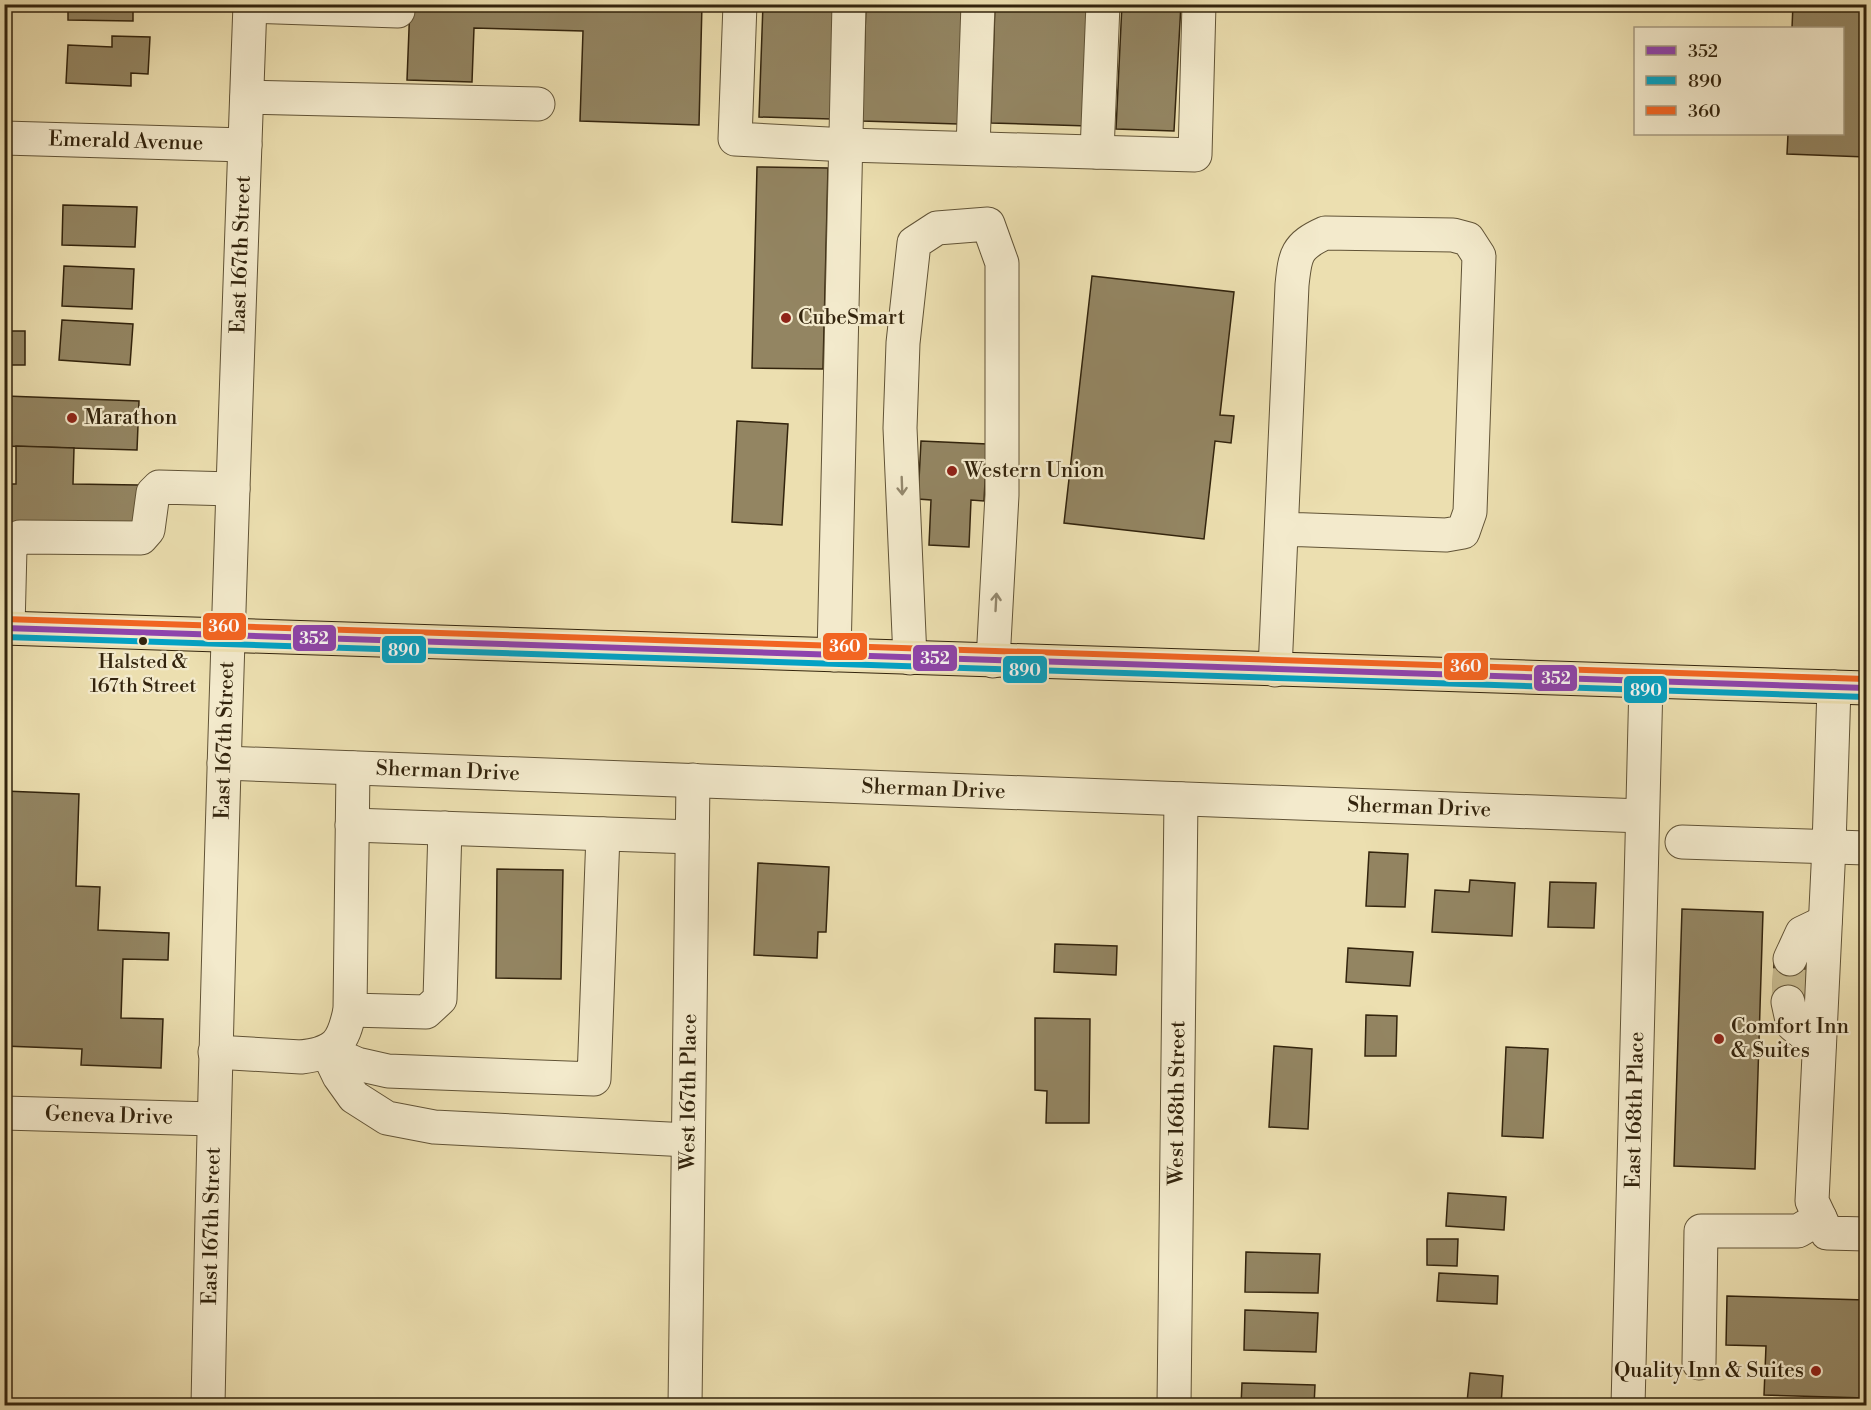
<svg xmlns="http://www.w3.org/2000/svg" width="1871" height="1410" viewBox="0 0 1871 1410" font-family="'Libre Bodoni',serif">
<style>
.building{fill:#938562;stroke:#33240d;stroke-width:1.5}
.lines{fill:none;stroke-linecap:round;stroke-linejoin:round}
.minor-tunnel{stroke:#c7ba8f;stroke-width:33;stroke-dasharray:33 16;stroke-linecap:butt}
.minor-casing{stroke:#615336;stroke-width:35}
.major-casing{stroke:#33240d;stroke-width:35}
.minor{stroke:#f3eacc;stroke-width:33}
.major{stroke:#ecdfb0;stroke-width:33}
.bus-1-casing{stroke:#f3eacc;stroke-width:10}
.bus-2-casing{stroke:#f3eacc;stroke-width:10}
.bus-3-casing{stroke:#f3eacc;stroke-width:10}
.bus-1{stroke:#8e44ad;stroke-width:6}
.bus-2{stroke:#03a2c4;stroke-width:6}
.bus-3{stroke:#f26522;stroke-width:6}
.oneway{stroke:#93876c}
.poi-dot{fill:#8f2418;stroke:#f3eacc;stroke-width:2}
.bus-dot{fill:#33240d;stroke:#f3eacc;stroke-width:2}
.labels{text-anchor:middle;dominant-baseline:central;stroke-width:4.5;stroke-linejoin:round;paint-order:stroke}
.bus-label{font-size:20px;fill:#33240d;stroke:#f3eacc}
.street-label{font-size:21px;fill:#33240d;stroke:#f3eacc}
.poi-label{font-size:21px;fill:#33240d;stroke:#f3eacc;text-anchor:start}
.line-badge{stroke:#f3eacc;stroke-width:2}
.badge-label{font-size:16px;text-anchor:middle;font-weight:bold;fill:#fff}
</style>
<rect width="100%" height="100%" fill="#ecdfb0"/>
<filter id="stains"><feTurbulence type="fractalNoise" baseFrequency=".00333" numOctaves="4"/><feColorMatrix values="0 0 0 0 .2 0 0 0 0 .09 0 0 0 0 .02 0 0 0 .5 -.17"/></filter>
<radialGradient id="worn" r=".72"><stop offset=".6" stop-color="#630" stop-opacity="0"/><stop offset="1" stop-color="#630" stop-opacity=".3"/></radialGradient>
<g class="building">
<path d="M68 4H150V10H133V21L68 20Z"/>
<path d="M410 4H702L699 125 580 121 583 31 474 28 472 82 407 80Z"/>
<path d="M763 4H835L831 119 759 117Z"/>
<path d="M866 4H962L958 124 862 121Z"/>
<path d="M995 4H1092L1088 126 991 123Z"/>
<path d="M1122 4H1181L1174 131 1116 129Z"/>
<path d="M1793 4H1866V157L1787 154 1788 134H1842V28H1792Z"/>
<path d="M112 36 150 37 148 74 131 73V86L66 83 68 45 112 47Z"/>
<path d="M757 167 828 168 823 369 752 368Z"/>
<path d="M63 205 137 207 135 247 62 245Z"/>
<path d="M64 266 134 269 132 309 62 306Z"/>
<path d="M1092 276 1234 292 1220 415 1234 416 1231 443 1215 441 1204 539 1064 523Z"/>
<path d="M62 320 133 324 130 365 59 360Z"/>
<rect x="4" y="331" width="21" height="34"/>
<path d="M6 396 139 401 137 450 4 446Z"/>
<path d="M737 421 788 424 782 525 732 522Z"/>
<path d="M921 441 987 444 984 501 971 500 969 547 929 545 931 500 918 499Z"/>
<path d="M16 446 74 448 73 484 138 485 137 531 4 528V484H16Z"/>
<path d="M4 791 79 794 76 886 100 887 98 930 169 933 168 960 123 959 121 1018 163 1019 161 1068 81 1065 82 1049 4 1046Z"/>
<path d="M1369 852 1408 854 1405 907 1366 906Z"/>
<path d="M758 863 829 867 826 932H818L817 958 754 955Z"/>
<path d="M497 869 563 870 561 979 496 978Z"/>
<path d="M1470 880 1515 883 1512 936 1432 932 1435 890 1469 892Z"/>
<path d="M1550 882 1596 883 1594 928 1548 927Z"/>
<path d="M1682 909 1763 912 1755 1169 1674 1166Z"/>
<path d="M1055 944 1117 946 1116 975 1054 972Z"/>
<path d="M1348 948 1413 952 1410 986 1346 982Z"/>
<path d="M1774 963 1805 964V1003H1773Z"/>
<path d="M1366 1015 1397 1016 1396 1056H1365Z"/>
<path d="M1035 1018 1090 1019 1089 1123H1046L1047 1091 1035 1090Z"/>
<path d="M1274 1046 1312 1049 1308 1129 1269 1127Z"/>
<path d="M1506 1047 1548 1049 1543 1138 1502 1136Z"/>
<path d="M1448 1193 1506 1197 1504 1230 1446 1226Z"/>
<path d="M1427 1239H1458L1457 1266 1427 1265Z"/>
<path d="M1246 1252 1320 1254 1318 1293 1245 1292Z"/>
<path d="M1439 1273 1498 1276 1497 1304 1437 1301Z"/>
<path d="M1727 1296 1866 1300V1398L1764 1395 1766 1346 1726 1345Z"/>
<path d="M1245 1310 1318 1313 1316 1352 1244 1350Z"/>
<path d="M1470 1373 1503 1376 1501 1405 1467 1402Z"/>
<path d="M1242 1383 1315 1385 1314 1406H1241Z"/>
</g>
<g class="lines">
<path class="minor-tunnel" d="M1788 1002 1790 959"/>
<g class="minor-casing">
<g id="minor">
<path d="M740 4 735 139 847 145 1195 155 1199 4"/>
<path d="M250 6 398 11"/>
<path d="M247 97 538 104"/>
<path id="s1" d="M4 138 245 145"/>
<path d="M973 148 978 4"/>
<path d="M1097 152 1103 4"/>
<path d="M8 628 10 548 20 537 141 538 148 530 153 493 159 487 233 489"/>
<path d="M834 655 849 4"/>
<path d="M910 658 900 428 903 343 914 243 937 228 988 224 1002 263V495L993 661"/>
<path d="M1275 670 1292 285C1295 255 1296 246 1325 233L1453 235 1468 239 1479 256 1470 512 1463 532 1446 535 1282 529"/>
<path d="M1834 687 1829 846 1812 1201 1827 1233 1866 1234"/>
<path id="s2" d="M224 763 1642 816"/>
<path d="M352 825 692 837"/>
<path d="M1682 842 1866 848"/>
<path d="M1790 959 1802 933 1825 922"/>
<path d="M1788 1002 1793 1025 1819 1046"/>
<path d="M350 1010 426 1012 440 999 445 828"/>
<path d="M327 1051 357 1064 388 1071 594 1079 603 834"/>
<path d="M327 1051 339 1076 354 1097 387 1118 434 1127 688 1140"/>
<path d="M215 1052 301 1057C336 1053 343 1043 350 1010L353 768"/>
<path id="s3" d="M4 1113 213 1119"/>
<path d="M1699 1363 1701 1231H1798L1820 1218"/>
<path id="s4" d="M208 1406C217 938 233 471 250 4"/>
<path id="s5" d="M685 1406 693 780"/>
<path id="s6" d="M1174 1406 1181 799"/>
<path id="s7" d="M1628 1406 1646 682"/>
</g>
</g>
<g class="major-casing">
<path id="major" d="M4 628 1866 688"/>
</g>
<use href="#minor" class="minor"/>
<use href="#major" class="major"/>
<g class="bus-1-casing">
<path id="bus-1" d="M4 628 1866 688"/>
</g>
<g class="bus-2-casing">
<path id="bus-2" d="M4 637 1866 697"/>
</g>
<g class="bus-3-casing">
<path id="bus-3" d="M4 619 1866 679"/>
</g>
<use href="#bus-1" class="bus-1"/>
<use href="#bus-2" class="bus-2"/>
<use href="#bus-3" class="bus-3"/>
</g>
<defs><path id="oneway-shaft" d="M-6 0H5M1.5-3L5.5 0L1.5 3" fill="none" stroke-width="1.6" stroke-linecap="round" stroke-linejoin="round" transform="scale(1.5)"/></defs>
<g class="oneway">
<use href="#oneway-shaft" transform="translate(902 486) rotate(88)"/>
<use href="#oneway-shaft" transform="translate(996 602) rotate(-87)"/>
</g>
<g class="poi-dot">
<circle cx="786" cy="318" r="6"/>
<circle cx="72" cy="418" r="6"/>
<circle cx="952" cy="471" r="6"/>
<circle cx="1719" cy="1039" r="6"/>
<circle cx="1816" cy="1371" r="6"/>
</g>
<circle class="bus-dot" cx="143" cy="641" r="5"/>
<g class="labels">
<g class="bus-label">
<text x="143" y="662">Halsted &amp;<tspan x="143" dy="24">167th Street</tspan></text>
</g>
<g class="street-label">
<text stroke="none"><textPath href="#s1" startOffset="122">Emerald Avenue</textPath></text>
<text stroke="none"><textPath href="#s4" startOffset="1152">East 167th Street</textPath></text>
<text stroke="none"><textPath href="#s4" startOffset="666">East 167th Street</textPath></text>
<text stroke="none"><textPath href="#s2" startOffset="224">Sherman Drive</textPath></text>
<text stroke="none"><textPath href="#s2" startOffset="710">Sherman Drive</textPath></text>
<text stroke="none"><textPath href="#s2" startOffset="1196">Sherman Drive</textPath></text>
<text stroke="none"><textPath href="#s5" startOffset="314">West 167th Place</textPath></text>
<text stroke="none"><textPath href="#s6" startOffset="303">West 168th Street</textPath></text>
<text stroke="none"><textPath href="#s7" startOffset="296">East 168th Place</textPath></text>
<text stroke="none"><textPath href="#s3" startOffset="105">Geneva Drive</textPath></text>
<text stroke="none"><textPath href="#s4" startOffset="180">East 167th Street</textPath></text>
</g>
<g class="poi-label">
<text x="798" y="318">CubeSmart</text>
<text x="84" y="418">Marathon</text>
<text x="964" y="471">Western Union</text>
<text x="1731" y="1027">Comfort Inn<tspan x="1731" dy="24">&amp; Suites</tspan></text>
<text x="1804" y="1371" text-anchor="end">Quality Inn &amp; Suites</text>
</g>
</g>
<g class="line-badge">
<rect x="202" y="612" width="45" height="29" rx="6" fill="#f26522"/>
<rect x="292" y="624" width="45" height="28" rx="6" fill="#8e44ad"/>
<rect x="822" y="632" width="46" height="29" rx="6" fill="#f26522"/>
<rect x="381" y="635" width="46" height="29" rx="6" fill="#03a2c4"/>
<rect x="912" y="644" width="46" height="28" rx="6" fill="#8e44ad"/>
<rect x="1443" y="652" width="46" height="29" rx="6" fill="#f26522"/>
<rect x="1002" y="655" width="46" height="29" rx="6" fill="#03a2c4"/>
<rect x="1533" y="664" width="45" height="28" rx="6" fill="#8e44ad"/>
<rect x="1623" y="675" width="45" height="29" rx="6" fill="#03a2c4"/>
</g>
<g class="badge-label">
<text x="224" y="632">360</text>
<text x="314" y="644">352</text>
<text x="845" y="652">360</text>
<text x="404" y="656">890</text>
<text x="935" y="664">352</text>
<text x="1466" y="672">360</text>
<text x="1025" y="676">890</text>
<text x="1556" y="684">352</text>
<text x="1646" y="696">890</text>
</g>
<rect width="1871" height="1410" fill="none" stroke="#ecdfb0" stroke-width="24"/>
<rect x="6" y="6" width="1859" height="1398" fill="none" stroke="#33240d" stroke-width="3"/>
<rect x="12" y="12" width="1847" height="1386" fill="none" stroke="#33240d" stroke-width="1.5"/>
<rect x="1634" y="27" width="210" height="108" fill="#f3eacc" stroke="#a69b80" stroke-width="1.5"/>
<rect x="1646" y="46" width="30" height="9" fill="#8e44ad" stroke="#a69b80" stroke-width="1.5"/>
<text x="1688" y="57" font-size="18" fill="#33240d">352</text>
<rect x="1646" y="76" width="30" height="9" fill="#03a2c4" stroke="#a69b80" stroke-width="1.5"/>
<text x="1688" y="87" font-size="18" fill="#33240d">890</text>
<rect x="1646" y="106" width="30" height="9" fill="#f26522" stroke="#a69b80" stroke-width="1.5"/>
<text x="1688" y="117" font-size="18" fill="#33240d">360</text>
<rect width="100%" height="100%" filter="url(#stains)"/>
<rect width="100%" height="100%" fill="url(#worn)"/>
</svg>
